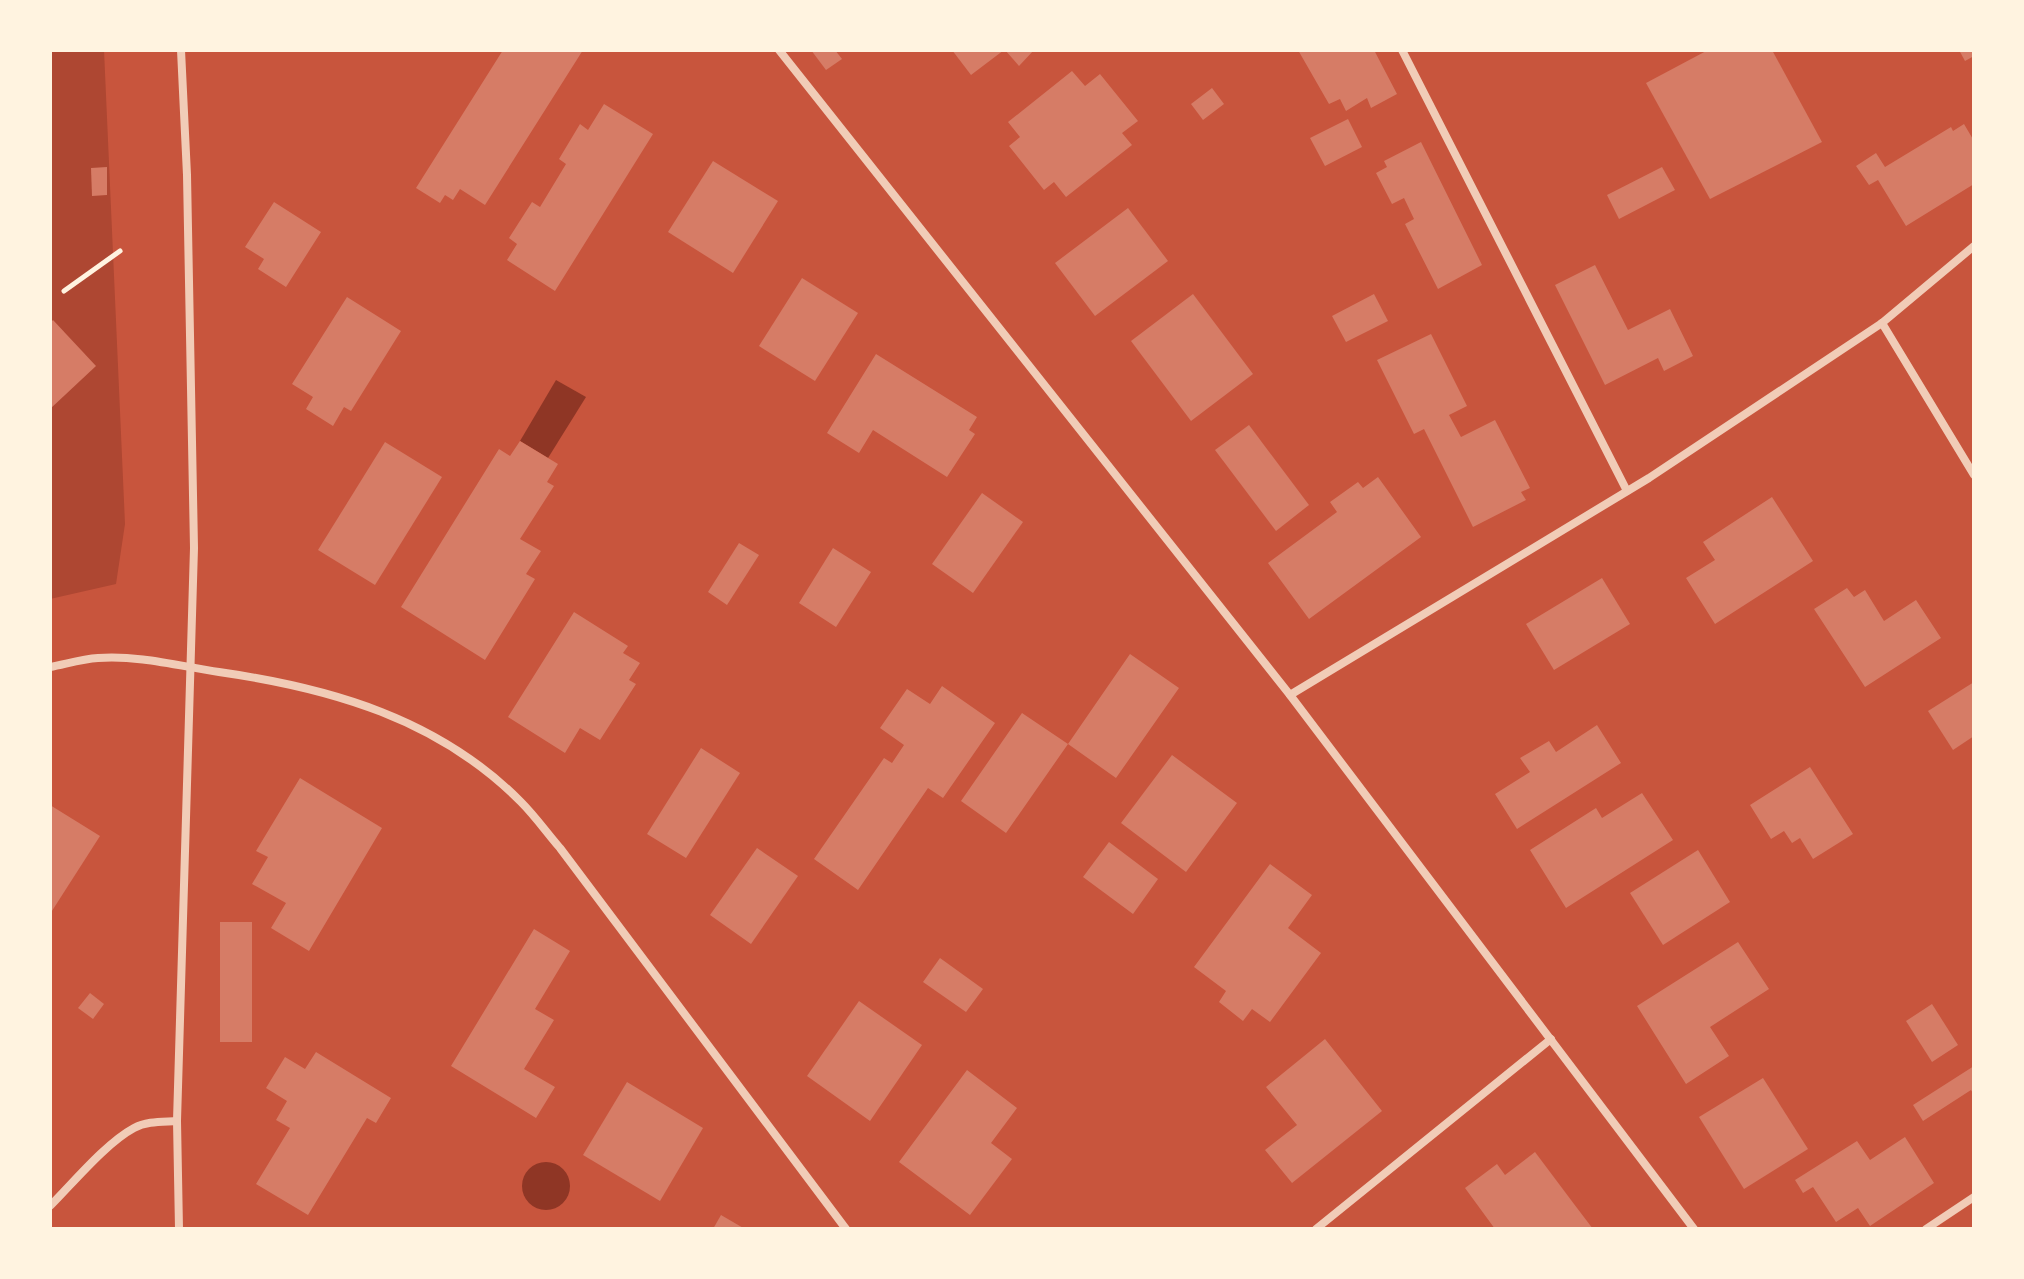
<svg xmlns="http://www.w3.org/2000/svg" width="2024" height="1279" viewBox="0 0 2024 1279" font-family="'Roboto Serif',serif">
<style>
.green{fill:#ae4732}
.water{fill:#8f3625}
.building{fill:#d67c66}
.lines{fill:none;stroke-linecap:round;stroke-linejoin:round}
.path{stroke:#fff3e0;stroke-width:5}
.minor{stroke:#f1ccb7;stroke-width:8}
</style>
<rect width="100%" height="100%" fill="#c8553d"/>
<path class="green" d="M50 50H104L125 524 116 584 50 599Z"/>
<g class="water">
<path d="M556 380 586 397 548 458 520 441Z"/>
<circle cx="546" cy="1186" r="24"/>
</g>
<g class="building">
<path d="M503 50H583L485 205 460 189 453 200 445 195 440 203 416 188Z"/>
<path d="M811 50H835L842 59 826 70Z"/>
<path d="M952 50H1004L971 75Z"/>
<path d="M1005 50H1034L1019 66Z"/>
<path d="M1298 50H1374L1397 94 1371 108 1367 98 1346 111 1340 99 1329 104Z"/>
<path d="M1708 50H1772L1822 142 1710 199 1646 83Z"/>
<path d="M1959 50H1974V56L1965 61Z"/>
<path d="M1072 71 1085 86 1100 74 1138 121 1122 133 1132 145 1066 197 1054 182 1044 190 1009 146 1020 137 1008 122Z"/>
<path d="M1212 88 1224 104 1203 120 1191 104Z"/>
<path d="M604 104 653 134 555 291 507 260 517 244 509 238 532 202 540 207 566 164 559 159 580 124 588 130Z"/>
<path d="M1348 119 1362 147 1325 166 1310 138Z"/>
<path d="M1964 124 1974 141V184L1906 226 1878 180 1869 185 1856 166 1876 153 1885 167 1951 127 1953 131Z"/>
<path d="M1421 142 1482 265 1438 289 1405 224 1414 219 1404 198 1392 204 1376 173 1387 167 1384 161Z"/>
<path d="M713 161 778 201 733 273 668 232Z"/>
<path d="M107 167V195L92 196 91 168Z"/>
<path d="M1662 167 1675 190 1619 219 1607 195Z"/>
<path d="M274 202 321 232 286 287 258 269 264 259 245 247Z"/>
<path d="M1128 208 1168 261 1095 316 1055 263Z"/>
<path d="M1595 265 1628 330 1670 309 1693 356 1664 371 1658 358 1605 385 1555 285Z"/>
<path d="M802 278 858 313 815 381 759 346Z"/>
<path d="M1193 294 1253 374 1191 421 1131 341Z"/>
<path d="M1374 294 1388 321 1346 342 1332 316Z"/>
<path d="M347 297 401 331 351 411 344 407 333 426 306 409 313 397 292 384Z"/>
<path d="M53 320 96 366 50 409V323Z"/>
<path d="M1431 334 1467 406 1449 415 1461 437 1495 420 1530 488 1521 492 1526 500 1473 527 1424 429 1414 434 1377 360Z"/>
<path d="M876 354 977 417 969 430 975 434 947 477 873 430 859 453 827 433Z"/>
<path d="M1249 425 1309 505 1276 531 1215 450Z"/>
<path d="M520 441 558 464 547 482 554 486 520 539 541 551 526 574 535 579 485 660 401 607 499 449 510 456Z"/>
<path d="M385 442 442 477 375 585 318 550Z"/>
<path d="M1378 477 1421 537 1309 619 1268 563 1337 512 1330 502 1358 482 1363 488Z"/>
<path d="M982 493 1023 522 973 593 932 564Z"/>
<path d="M1772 497 1813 561 1715 624 1686 578 1715 560 1703 542Z"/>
<path d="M739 543 759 555 727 605 708 592Z"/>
<path d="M833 548 871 572 836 627 799 603Z"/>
<path d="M1602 578 1630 624 1554 670 1526 624Z"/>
<path d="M1847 588 1854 597 1865 590 1884 621 1916 600 1941 638 1865 687 1814 609Z"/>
<path d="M574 612 628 646 623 653 640 663 629 680 636 684 600 740 580 728 565 753 508 717Z"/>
<path d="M1130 654 1179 688 1116 778 1068 744 1006 833 961 801 1022 713 1068 744Z"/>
<path d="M1974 682V736L1953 750 1928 711Z"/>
<path d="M942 686 995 723 943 798 928 788 858 890 814 859 884 758 892 763 904 745 880 728 907 689 930 704Z"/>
<path d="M1597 725 1621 763 1517 829 1495 794 1530 772 1520 758 1549 741 1556 752Z"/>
<path d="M701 748 740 773 686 858 647 834Z"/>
<path d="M1172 755 1237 803 1186 872 1121 823Z"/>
<path d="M1810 767 1853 834 1813 859 1800 838 1792 843 1784 831 1771 839 1750 805Z"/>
<path d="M300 778 382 828 309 951 271 928 286 903 252 884 268 857 256 851Z"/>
<path d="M1642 793 1673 840 1566 908 1530 850 1596 808 1602 818Z"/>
<path d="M50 805 100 836 50 914Z"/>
<path d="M1109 842 1158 879 1133 914 1083 877Z"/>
<path d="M757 848 798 876 751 944 710 915Z"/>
<path d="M1698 850 1730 902 1663 945 1630 893Z"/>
<path d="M1270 864 1312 895 1288 928 1321 953 1270 1022 1252 1009 1243 1021 1219 1002 1226 991 1194 967Z"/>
<rect x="220" y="922" width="32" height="120"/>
<path d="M534 929 570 951 535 1009 554 1020 524 1069 555 1087 536 1118 451 1066Z"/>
<path d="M1738 942 1769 989 1710 1027 1729 1056 1686 1084 1637 1006Z"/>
<path d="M940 958 983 989 966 1012 923 982Z"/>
<path d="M90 993 104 1004 93 1019 78 1008Z"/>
<path d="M859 1001 922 1045 870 1121 807 1076Z"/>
<path d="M1932 1004 1958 1045 1932 1062 1906 1021Z"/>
<path d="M1325 1039 1382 1111 1292 1183 1265 1150 1297 1125 1266 1087Z"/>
<path d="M316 1052 391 1098 376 1123 367 1118 308 1215 256 1184 290 1128 276 1120 287 1101 266 1088 285 1057 305 1069Z"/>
<path d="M1974 1066V1095L1971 1090 1923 1121 1913 1105Z"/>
<path d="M967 1070 1017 1108 991 1143 1012 1159 970 1215 899 1162Z"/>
<path d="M1763 1078 1808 1149 1744 1189 1699 1117Z"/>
<path d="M627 1082 703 1128 660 1201 583 1155Z"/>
<path d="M1905 1137 1934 1183 1870 1226 1858 1208 1836 1222 1813 1187 1803 1193 1795 1180 1857 1141 1870 1160Z"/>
<path d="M1535 1152 1574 1204 1593 1229H1495L1465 1188 1497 1164 1505 1175Z"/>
<path d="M721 1215 745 1229H713Z"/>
</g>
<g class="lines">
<path class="path" d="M64 291 120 251"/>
<g class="minor">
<path d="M779 50 1290 695 1694 1229"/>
<path d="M1402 50 1627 491"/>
<path d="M1882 323 1974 475"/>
<path d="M50 667C66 664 82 659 98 658 138 655 179 666 219 672 331 688 439 719 521 802 535 816 547 833 560 848L846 1229"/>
<path d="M1290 695 1649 478 1882 323 1974 246"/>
<path d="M50 1206C73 1183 106 1143 134 1128 147 1121 162 1122 177 1121"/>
<path d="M179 1229 177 1121 194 548 187 175 181 50"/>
<path d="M1316 1229 1551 1039"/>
<path d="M1926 1229 1974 1197"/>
</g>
</g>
<rect width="2024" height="1279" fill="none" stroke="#fff3e0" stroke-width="104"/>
</svg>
